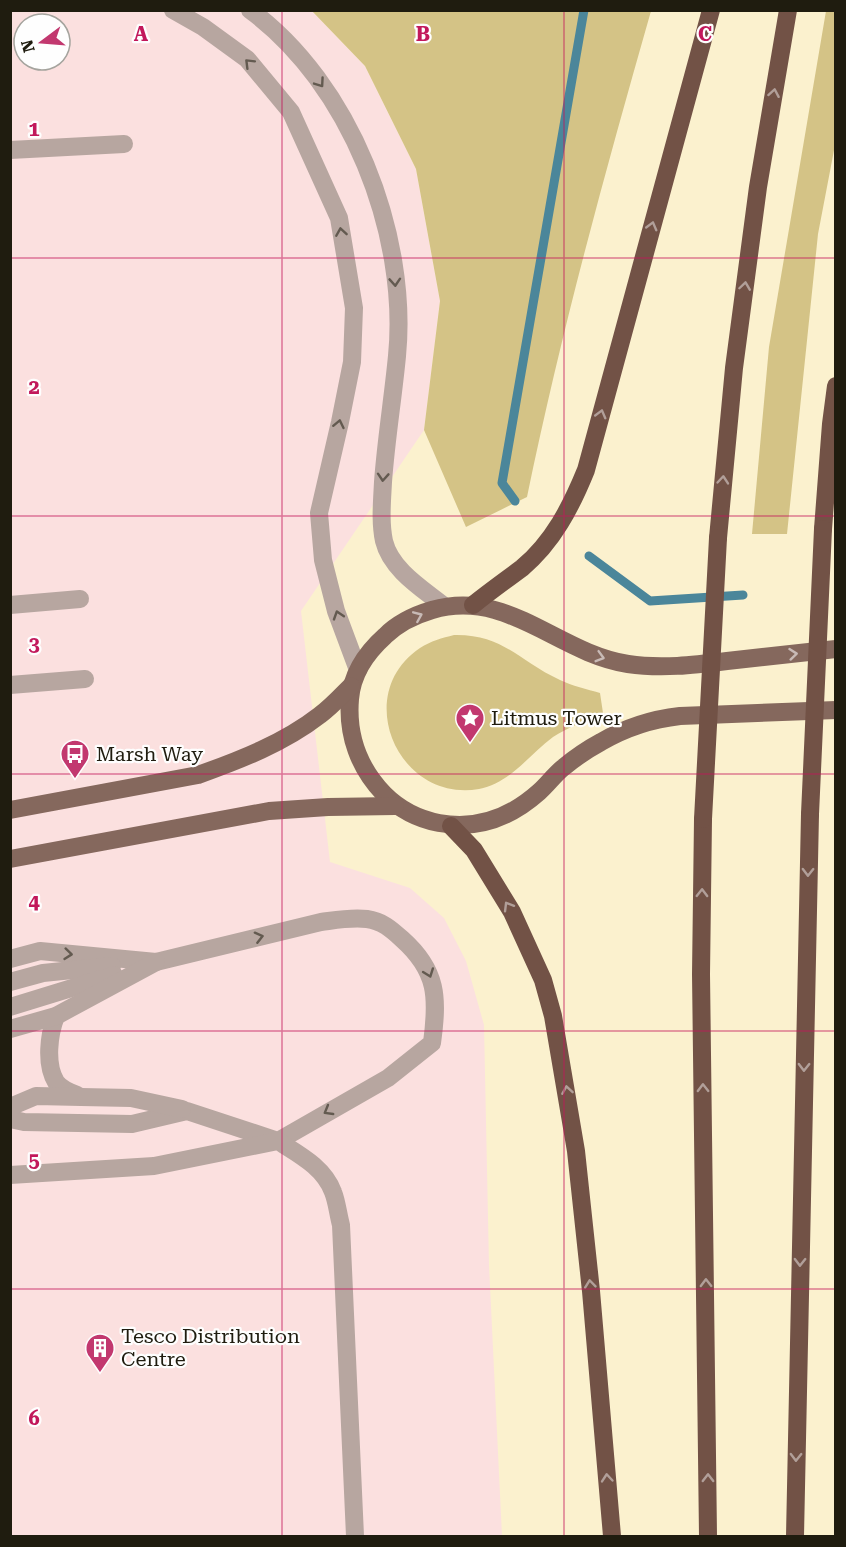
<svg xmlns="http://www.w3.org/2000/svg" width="846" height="1547" viewBox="0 0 846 1547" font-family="'Roboto Serif',serif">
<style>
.industrial{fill:#fbe0df;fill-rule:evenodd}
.green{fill:#d4c386}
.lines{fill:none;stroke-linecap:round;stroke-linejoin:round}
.stream{stroke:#4b869a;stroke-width:9}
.minor{stroke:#b7a6a0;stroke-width:18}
.major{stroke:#85685d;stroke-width:18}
.highway{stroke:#725246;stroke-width:18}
.highway-bridge{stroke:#725246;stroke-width:18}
.oneway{stroke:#635a50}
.oneway2{stroke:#b19f99}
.oneway3{stroke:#c8bab6}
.grid{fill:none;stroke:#c2185b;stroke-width:1.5;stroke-opacity:0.55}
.labels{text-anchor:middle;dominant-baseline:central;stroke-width:4.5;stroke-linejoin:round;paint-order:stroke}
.poi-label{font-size:20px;fill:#1f1c0f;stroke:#fefefe;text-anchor:start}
.grid-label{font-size:20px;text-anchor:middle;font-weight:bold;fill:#c2185b;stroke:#fefefe;stroke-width:4.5;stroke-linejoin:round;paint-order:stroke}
</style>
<rect width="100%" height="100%" fill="#fbf1ce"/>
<path class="industrial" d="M11 11H312L365 66 416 169 440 301 424 430 301 611 330 862 410 888 444 918 466 961 484 1025 489 1265 502 1536H11ZM24 24H60V60H24Z"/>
<g class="green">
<path d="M312 11H651C605 172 561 332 527 497L466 527 424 430 440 301 416 169 365 66Z"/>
<path d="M826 11H835V145L818 234 787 534H752L769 347Z"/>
<path d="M454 635C504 634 518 661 560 680 572 686 587 689 600 693L603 713C587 721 568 727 553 737 529 755 510 783 479 789 398 803 351 694 420 648 431 641 442 638 454 635Z"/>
</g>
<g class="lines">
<g class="stream">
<path d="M515 501 502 483 584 10"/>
<path d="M589 556 650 601 743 595"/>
</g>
<g class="minor">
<path d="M173 10 203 27 247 59 291 112 339 218 354 308 352 362 340 422 319 513 323 560 336 611 358 670"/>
<path d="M250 10C350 83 409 234 397 356 393 398 386 440 383 482 382 502 380 522 384 541 391 570 423 589 444 606"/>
<path d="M10 150 124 144"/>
<path d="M10 605 80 599"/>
<path d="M10 685 85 679"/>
<path d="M10 959 40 951 156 962 321 922C336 920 351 917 367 919 382 921 391 929 402 939 438 971 438 998 432 1043L388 1078 278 1141 187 1111 132 1124 24 1122 10 1119"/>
<path d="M10 982 43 973 112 966"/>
<path d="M10 1007 114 975"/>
<path d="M56 1016C49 1034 45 1064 56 1082 61 1089 69 1092 77 1095"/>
<path d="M10 1029 56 1016 156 962"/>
<path d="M10 1107 36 1096 81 1097 131 1098 182 1109"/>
<path d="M10 1175 154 1166 278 1141C298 1154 324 1167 333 1192 337 1202 338 1214 341 1225L355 1536"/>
</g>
<g class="major">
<path d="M836 649C799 653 763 657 727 661 694 665 661 669 628 664 557 653 508 588 432 610 415 615 398 623 385 636 366 653 352 674 350 699 347 735 359 768 384 794 399 809 418 819 439 823 477 830 511 817 539 792 548 784 555 774 564 767 575 758 588 749 601 742 625 728 653 719 680 716L836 710"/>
<path d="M10 810 198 775C240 760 284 743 320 715 331 707 341 696 351 686"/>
<path d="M10 859 269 811 328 807 395 806"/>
</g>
<g class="highway">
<path d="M823 529 831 424 836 386"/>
<path d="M718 538 734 368 758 187 788 10"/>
<path d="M473 605C489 592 506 580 522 568 553 542 571 507 586 470L711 10"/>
<path d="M703 819 701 974 708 1536"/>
<path d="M451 826 474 850 512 912 543 980 553 1016 576 1151 591 1291 612 1536"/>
<path d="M795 1536 810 814"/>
</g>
<g class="highway-bridge">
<path d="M810 814 823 529"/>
<path d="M703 819 718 538"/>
</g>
</g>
<defs><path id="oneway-chevron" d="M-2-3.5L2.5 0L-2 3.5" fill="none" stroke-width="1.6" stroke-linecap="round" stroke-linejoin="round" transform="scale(1.5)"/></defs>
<g class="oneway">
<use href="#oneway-chevron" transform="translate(249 63) rotate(-135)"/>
<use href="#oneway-chevron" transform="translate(320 83) rotate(55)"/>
<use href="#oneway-chevron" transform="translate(341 232) rotate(-99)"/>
<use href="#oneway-chevron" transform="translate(395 282) rotate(86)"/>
<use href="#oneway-chevron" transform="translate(339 424) rotate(-78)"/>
<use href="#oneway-chevron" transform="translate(383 477) rotate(94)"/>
<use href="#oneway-chevron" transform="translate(338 615) rotate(-108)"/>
<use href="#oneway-chevron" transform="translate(259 937) rotate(-14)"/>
<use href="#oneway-chevron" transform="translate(68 954) rotate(6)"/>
<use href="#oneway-chevron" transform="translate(429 973) rotate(70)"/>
<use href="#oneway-chevron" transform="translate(328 1111) rotate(150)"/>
</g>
<g class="oneway2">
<use href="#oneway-chevron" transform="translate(774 93) rotate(-80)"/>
<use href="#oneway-chevron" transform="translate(652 226) rotate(-75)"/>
<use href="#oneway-chevron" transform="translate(745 286) rotate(-82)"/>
<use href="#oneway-chevron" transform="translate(601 414) rotate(-75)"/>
<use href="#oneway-chevron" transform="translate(723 480) rotate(-85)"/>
<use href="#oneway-chevron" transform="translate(808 872) rotate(91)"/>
<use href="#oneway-chevron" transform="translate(702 893) rotate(-89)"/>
<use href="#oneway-chevron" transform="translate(508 906) rotate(-121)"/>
<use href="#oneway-chevron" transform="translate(804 1067) rotate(91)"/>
<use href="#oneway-chevron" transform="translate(703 1088) rotate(-91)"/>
<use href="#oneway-chevron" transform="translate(567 1090) rotate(-99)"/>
<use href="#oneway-chevron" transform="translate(800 1262) rotate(91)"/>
<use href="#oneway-chevron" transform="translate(706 1283) rotate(-91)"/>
<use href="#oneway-chevron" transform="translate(590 1284) rotate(-96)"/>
<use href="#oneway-chevron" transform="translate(796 1457) rotate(91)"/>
<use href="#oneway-chevron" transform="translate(607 1478) rotate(-95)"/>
<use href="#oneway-chevron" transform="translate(708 1478) rotate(-90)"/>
</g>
<g class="oneway3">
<use href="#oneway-chevron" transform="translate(418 616) rotate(-23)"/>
<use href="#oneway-chevron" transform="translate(793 654) rotate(-6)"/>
<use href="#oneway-chevron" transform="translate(600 657) rotate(16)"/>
</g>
<path class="grid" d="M282 10V1536M564 10V1536M10 258H836M10 516H836M10 774H836M10 1031H836M10 1289H836"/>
<defs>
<g id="sight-pin" transform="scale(1.5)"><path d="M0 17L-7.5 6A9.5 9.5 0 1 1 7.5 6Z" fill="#c2386f" stroke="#fefefe"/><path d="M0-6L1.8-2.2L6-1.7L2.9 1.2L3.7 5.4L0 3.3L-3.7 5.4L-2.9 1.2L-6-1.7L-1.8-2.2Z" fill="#fff"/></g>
<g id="bus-pin" transform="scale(1.5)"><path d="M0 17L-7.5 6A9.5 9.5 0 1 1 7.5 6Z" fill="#c2386f" stroke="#fefefe"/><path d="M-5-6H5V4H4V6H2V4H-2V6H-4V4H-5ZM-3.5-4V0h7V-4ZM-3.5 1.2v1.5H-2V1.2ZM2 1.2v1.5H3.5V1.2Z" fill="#fff"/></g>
<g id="building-pin" transform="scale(1.5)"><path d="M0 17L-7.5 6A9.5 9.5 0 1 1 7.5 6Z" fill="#c2386f" stroke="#fefefe"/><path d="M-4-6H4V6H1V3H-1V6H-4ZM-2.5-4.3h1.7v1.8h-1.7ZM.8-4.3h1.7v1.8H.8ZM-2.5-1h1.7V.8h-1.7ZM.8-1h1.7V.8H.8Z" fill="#fff"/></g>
</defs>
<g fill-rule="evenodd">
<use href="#sight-pin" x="470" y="718"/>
<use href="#bus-pin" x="75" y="754"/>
<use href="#building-pin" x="100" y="1348"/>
</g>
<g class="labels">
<g class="poi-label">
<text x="491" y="718">Litmus Tower</text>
<text x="96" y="754">Marsh Way</text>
<text x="121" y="1336">Tesco Distribution<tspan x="121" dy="23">Centre</tspan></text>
</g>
</g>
<g class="grid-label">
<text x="141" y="41">A</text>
<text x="423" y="41">B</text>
<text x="705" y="41">C</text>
<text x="34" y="136">1</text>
<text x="34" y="394">2</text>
<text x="34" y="651">3</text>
<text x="34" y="909">4</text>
<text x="34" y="1167">5</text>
<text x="34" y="1425">6</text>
</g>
<rect width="846" height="1547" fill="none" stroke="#1f1c0f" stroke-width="24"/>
<g transform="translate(42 42) rotate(254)"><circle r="28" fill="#fefefe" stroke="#a5a49e" stroke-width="1.5"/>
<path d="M0-4.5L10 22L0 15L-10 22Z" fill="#c2386f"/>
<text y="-9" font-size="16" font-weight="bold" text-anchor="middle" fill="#1f1c0f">N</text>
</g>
</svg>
